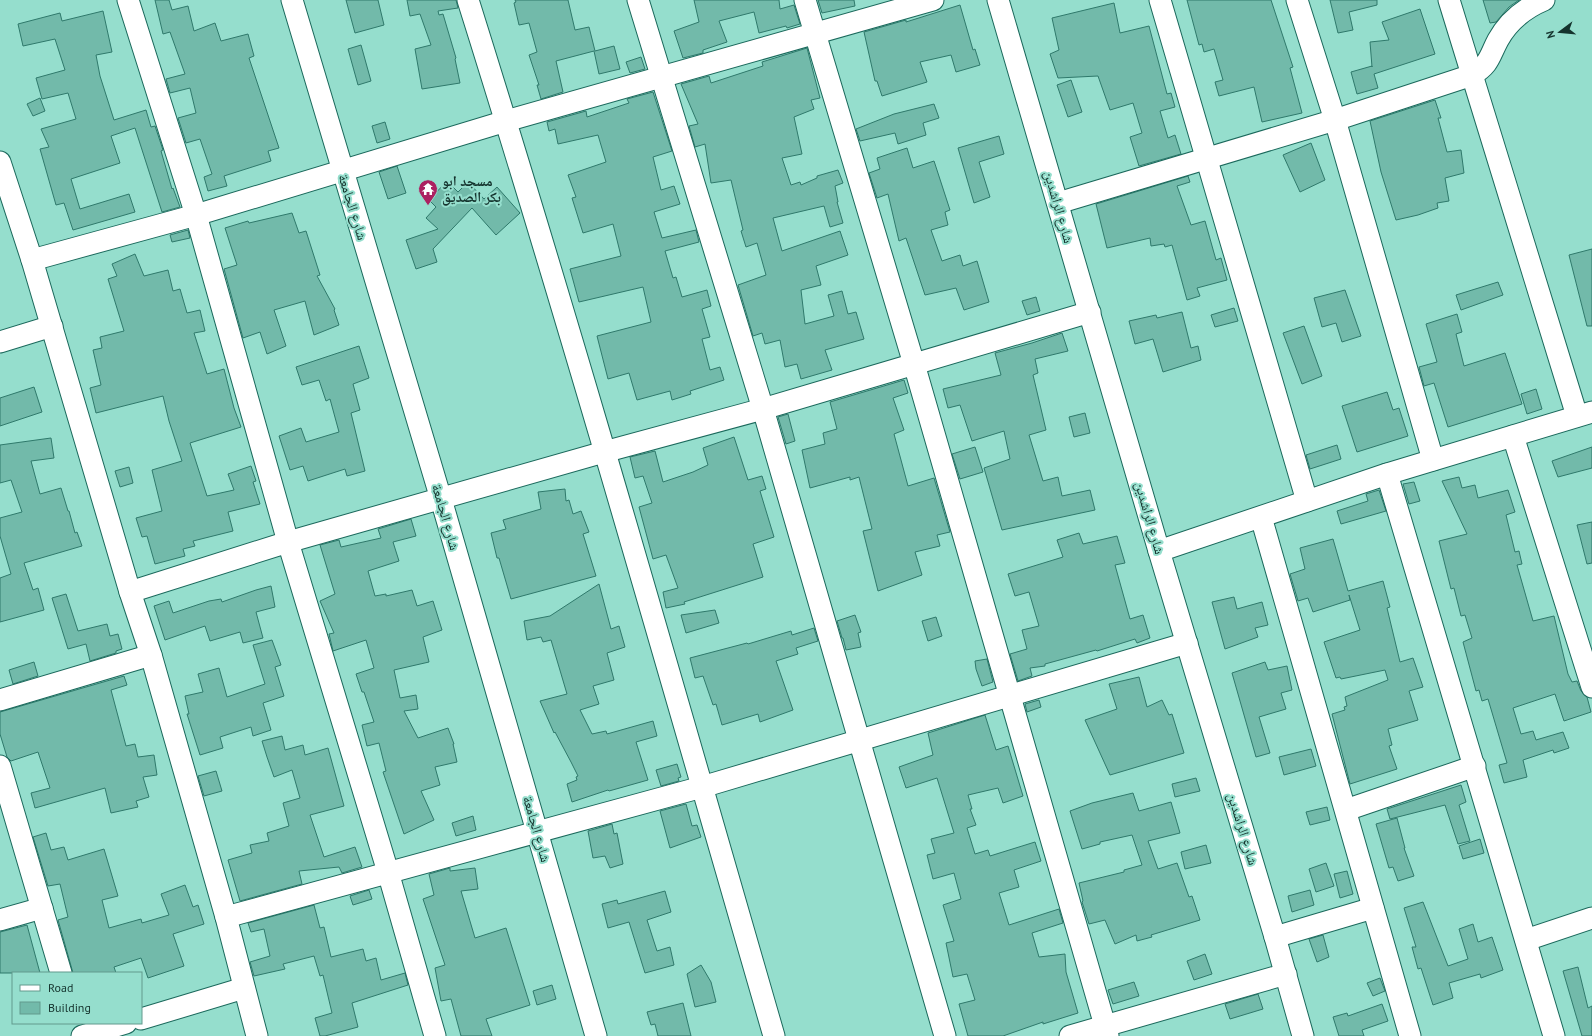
<svg xmlns="http://www.w3.org/2000/svg" width="1592" height="1036" viewBox="0 0 1592 1036" font-family="'PT Sans','Noto Naskh Arabic',sans-serif">
<style>
.building{fill:#72baaa;stroke:#2f796b}
.lines{fill:none;stroke-linecap:round;stroke-linejoin:round}
.minor-casing{stroke:#1b695c;stroke-width:23}
.minor{stroke:#fff;stroke-width:21}
.labels{text-anchor:middle;dominant-baseline:central;stroke-width:4;stroke-linejoin:round;paint-order:stroke}
.poi-label{font-size:14px;font-weight:bold;fill:#15342e;stroke:#95decd;text-anchor:start}
.street-label{font-size:14px;fill:#15342e;stroke:#95decd}
</style>
<rect width="100%" height="100%" fill="#95decd"/>
<g class="building">
<path d="M155 0H169L172 10 188 6 194 31 215 23 221 41 248 34 254 56 249 58 279 148 268 151 271 161 224 176 227 186 208 191 204 177 212 174 200 139 186 143 178 118 196 113 190 88 170 93 166 79 185 74 170 32 163 34Z"/>
<path d="M346 0H378L384 25 355 33Z"/>
<path d="M407 0H456L458 8 438 11 439 15 443 14 456 58 455 59 460 83 422 89 415 49 431 45 420 14 410 16Z"/>
<path d="M515 0H568L575 30 589 27 595 51 614 46 620 69 599 74 594 51 556 61 563 92 541 99 537 85H539L529 55 537 52 529 23 519 25 514 3 516 2Z"/>
<path d="M694 0H779L780 9 794 5 800 24 787 28 786 26 759 33 754 12 719 21 727 42 703 50V53L683 58 674 31 699 22Z"/>
<path d="M818 0H854L855 6 822 13Z"/>
<path d="M1187 0H1271L1293 67 1290 68 1302 113 1262 122 1254 87 1219 96 1215 82 1223 80 1214 49 1204 52 1202 44 1199 45Z"/>
<path d="M1330 0H1377V5L1349 12 1353 30 1338 33Z"/>
<path d="M1483 0H1519L1509 7 1496 22 1490 23Z"/>
<path d="M1114 3 1120 33 1149 26 1167 94 1171 93 1175 107 1160 111 1168 138 1175 135 1181 154 1139 166 1130 137 1142 133 1133 103 1110 110 1098 76 1058 78 1050 54 1059 50 1052 18Z"/>
<path d="M960 5 973 50 975 49 980 65 956 72 951 55 920 62 927 82 882 96 877 81H875L864 32 906 20V22Z"/>
<path d="M1420 9 1435 54 1374 74 1378 88 1357 94 1351 72 1372 66V67L1370 42 1389 40 1382 22Z"/>
<path d="M103 11 112 52 96 55 100 76 114 120 146 110 151 127 155 126 163 150 161 151 172 189 173 188 180 207 162 212 135 128 111 136 120 163 71 179 80 209 129 194 135 212 73 230 64 203 56 205 40 149 49 147 41 129 76 119 68 93 42 99 36 78 65 70 55 39 23 46 18 24 60 13 62 21Z"/>
<path d="M361 45 371 81 358 85 348 49Z"/>
<path d="M807 48 820 98 811 100 814 109 794 117 802 154 782 158 791 185 800 182 801 185 817 178V176L838 170 843 183 835 186 838 202H837L843 223 830 227 824 206 773 218 782 251 840 231 848 255 816 266 821 285 801 290 805 324 834 316 828 295 842 291 848 314 856 312 864 339 825 350 832 370 801 379 797 364 785 367 780 340 765 344 762 333 753 336 738 285 766 275 757 243 746 247 741 231 743 230 731 180 711 183 705 144 695 147 689 126 698 124 681 84 709 76 711 83 763 66 762 62Z"/>
<path d="M641 57 645 69 630 73 626 62Z"/>
<path d="M1071 80 1082 112 1068 117 1057 85Z"/>
<path d="M653 92 672 151 653 157 661 190 674 186 680 204 654 212 662 238 696 230 699 242 665 251 673 278 676 277 682 297 707 290 711 306 702 309 710 337 702 339 710 370 720 367 724 380 690 391 691 394 672 400 670 391 637 400 629 373 608 379 597 336 651 322 643 287 579 302 570 269 621 256 613 224 583 233 572 198 576 197 568 175 606 162 598 135 558 144 555 129 549 131 547 122 586 111 587 117 629 103 627 99Z"/>
<path d="M40 98 45 111 33 116 27 104Z"/>
<path d="M1435 100 1441 118H1438L1447 152 1461 150 1464 173 1445 178 1449 201 1437 203 1438 208 1418 215 1396 220 1381 172 1370 121Z"/>
<path d="M934 104 939 118 923 123 926 135 898 144 895 133 860 141 856 129 894 114Z"/>
<path d="M385 122 390 139 377 143 372 126Z"/>
<path d="M999 136 1004 154 979 162 990 197 974 203 958 148Z"/>
<path d="M1311 143 1325 180 1300 192 1283 155Z"/>
<path d="M907 148 913 168 934 161 935 164 950 210 945 212 948 225 931 230 942 261 960 255 963 266 977 261 989 302 964 310 956 288 925 295 906 238 899 241 888 194 877 198 869 173 880 169 877 158Z"/>
<path d="M397 166 406 193 388 199 379 172Z"/>
<path d="M1188 176 1190 182 1177 186 1191 225 1205 221 1216 260 1221 258 1227 280 1197 288 1200 296 1187 300 1172 245 1165 247 1164 244 1151 246 1150 238 1107 248 1096 204Z"/>
<path d="M447 181 458 192 468 182 484 199 497 187 520 213 496 235 472 208 433 249 437 262 416 269 406 240 438 229 426 218 436 207 429 200Z"/>
<path d="M292 213 299 233 306 231 320 275 317 276 335 309 334 310 339 325 314 335 305 301 274 310 286 346 267 354 260 332 243 338 224 269 237 265 225 228 248 221 249 223Z"/>
<path d="M188 230 190 238 172 242 170 235Z"/>
<path d="M1592 249V326H1587L1569 255Z"/>
<path d="M135 254 144 276 168 270 173 291 180 289 187 313 200 310 205 331 194 333 207 374 224 369 234 408 241 427 190 443 207 496 234 490 228 474 251 466 256 481 253 482 260 504 228 512 233 531 193 541 195 546 183 549 185 556 155 564 147 536 142 537 136 518 162 511 152 470 182 461 169 421 163 396 96 413 90 388 101 385 93 350 102 348 100 337 124 331 108 279 117 276 112 264Z"/>
<path d="M1498 282 1503 295 1461 310 1456 295Z"/>
<path d="M1345 290 1361 336 1342 342 1336 323 1322 327 1314 298Z"/>
<path d="M1036 297 1040 311 1027 315 1022 301Z"/>
<path d="M1234 308 1238 321 1215 327 1211 315Z"/>
<path d="M1182 312 1191 348 1198 346 1201 360 1163 372 1153 339 1135 344 1129 321 1156 315 1157 318Z"/>
<path d="M1457 314 1462 332 1456 334 1464 366 1505 353 1522 404 1448 427 1434 383 1424 386 1419 367 1437 362 1426 324Z"/>
<path d="M1304 326 1322 376 1302 384 1283 333Z"/>
<path d="M1062 333 1068 351 1035 359 1038 373 1033 375 1046 430 1029 435 1043 481 1058 477 1062 496 1090 490 1095 510 1002 530 984 468 1010 459 1004 431 972 441 960 405 948 408 943 389 1001 375 995 353 1032 343Z"/>
<path d="M359 346 369 378 353 384 360 410 351 413 365 471 347 476 345 469 308 481 303 466 290 470 279 436 301 428 306 442 339 432 330 399 326 401 319 380 302 385 296 367Z"/>
<path d="M904 380 908 393 893 398 904 430 894 434 908 486 934 478 950 532 937 535 940 546 915 552 922 575 878 591 863 531 872 529 859 477 850 480V477L810 488 802 450 825 444 823 433 837 429 830 402Z"/>
<path d="M34 387 42 412 0 426V398Z"/>
<path d="M1536 389 1542 409 1527 414 1521 394Z"/>
<path d="M1387 392 1393 410 1399 408 1408 436 1357 452 1342 406Z"/>
<path d="M1085 413 1090 433 1074 437 1069 417Z"/>
<path d="M788 414 795 441 786 444 778 417Z"/>
<path d="M734 437 748 480 762 476 766 489 760 491 774 537 753 544 763 577 684 602 685 604 666 608 663 592 678 588 666 555 653 559 639 507 652 503 643 476 635 478 630 457 655 451 663 482 693 472 708 465 703 448Z"/>
<path d="M51 438 54 458 31 461 40 494 61 488 68 511H69L75 533 77 532 82 546 24 563 33 590 38 588 44 610 0 622V578L11 574 0 536V518L22 512 11 480 0 483V445Z"/>
<path d="M1337 445 1341 459 1310 469 1306 455Z"/>
<path d="M975 447 983 472 960 479 952 454Z"/>
<path d="M1592 447V468L1558 477 1552 461Z"/>
<path d="M129 467 133 483 120 487 115 471Z"/>
<path d="M1459 477 1462 488 1475 485 1478 498 1508 490 1515 512 1506 515 1515 552 1519 551 1522 564 1517 565 1533 621 1554 616 1568 674 1572 682 1577 681 1581 691 1587 697 1591 712 1564 721 1555 694 1513 708 1521 734 1533 731 1536 740 1563 732 1569 748 1554 753 1553 750 1523 760 1527 777 1504 783 1499 765 1507 763 1488 699 1482 701 1479 690 1476 691 1463 642 1472 638 1465 615 1461 616 1454 588 1451 589 1439 541 1467 534 1442 481Z"/>
<path d="M1414 482 1420 501 1409 504 1403 484Z"/>
<path d="M565 489 566 501 569 500 573 514 581 511 589 532 583 534 596 576 511 599 499 558H497L491 533 506 529 503 520 541 509 538 492Z"/>
<path d="M1379 490 1386 511 1341 524 1337 511 1368 501 1366 494Z"/>
<path d="M411 519 416 536 393 542 399 561 368 571 375 596 386 594V596L412 590 417 606 433 601 442 630 423 637 429 662 394 670 400 698 416 695 418 709 404 711 418 738 448 728 454 744H453L457 762 435 767 440 785 421 791 434 820 404 834 383 772 386 771 379 743 367 746 362 725 374 722 364 692H362L356 674 374 668 366 640 333 651 329 634 334 633 320 601 335 594 320 545 339 540 341 547 381 538 378 529Z"/>
<path d="M1592 522V563L1587 564 1577 525Z"/>
<path d="M1079 533 1083 544 1117 536 1125 563 1115 565 1130 619 1143 615 1150 638 1137 643 1135 639 1097 651 1096 650 1045 664V666L1030 668 1032 676 1018 681 1010 654 1027 649 1022 630 1039 626 1029 592 1015 596 1008 574 1063 557 1057 540Z"/>
<path d="M1333 539 1348 591 1383 581 1390 607 1387 608 1400 662 1413 658 1423 687 1409 691 1418 720 1388 729 1392 745 1389 746 1397 769 1350 784 1332 714 1345 710 1344 707 1347 706 1345 697 1388 680 1385 670 1341 679 1340 677 1336 678 1324 642 1360 630 1349 595 1350 600 1313 612 1308 598 1298 601 1290 574 1305 569 1300 548Z"/>
<path d="M599 584 611 629 619 626 625 647 607 653 614 680 593 686 599 704 580 710 592 734 606 731 607 734 653 721 657 736 636 742 648 780 609 791 608 790 572 802 567 784 577 780 576 777 578 776 571 762 555 732 554 733 540 701 567 694 551 640 543 642 541 637 527 640 524 621 550 616Z"/>
<path d="M271 586 275 607 256 612 263 638 243 643 240 632 210 641 205 626 165 640 154 606 169 601 173 613 209 601 221 599 222 602 256 590Z"/>
<path d="M66 594 78 631 107 624 110 636 118 634 122 649 116 651V653L90 661 86 644 68 649 52 598Z"/>
<path d="M1234 597 1237 609 1262 602 1268 625 1255 628 1258 637 1225 649 1212 602Z"/>
<path d="M715 610 719 623 686 633 681 615Z"/>
<path d="M855 615 861 632 858 633 861 647 846 650 843 638H842L837 621Z"/>
<path d="M936 617 942 636 928 641 922 621Z"/>
<path d="M814 628 818 641 796 648 798 654 776 661 793 710 760 722 758 714 722 725 716 704 713 705 703 676 695 678 690 658 747 643 748 644 791 631 792 635Z"/>
<path d="M272 640 281 665 275 667 284 696 263 703 271 730 253 736 251 727 220 737 223 748 200 755 187 714H189L185 696 203 692 198 674 219 668 227 697 265 684 253 645Z"/>
<path d="M987 659 993 682 982 686 976 669 975 661Z"/>
<path d="M34 662 38 676 13 684 9 670Z"/>
<path d="M1265 662 1268 670 1287 666 1292 690 1281 693 1286 709 1259 717 1270 753 1256 757 1232 673Z"/>
<path d="M124 676 127 685 111 690 126 746 135 744 138 757 154 755 157 775 143 777 149 797 136 801 138 807 111 813 105 788 35 808 31 793 50 788 38 752 11 761 7 757 0 734V712Z"/>
<path d="M1139 677 1147 707 1162 700 1169 715 1172 714 1184 753 1110 775 1085 720 1117 709 1109 684Z"/>
<path d="M1039 700 1041 707 1027 712 1025 704Z"/>
<path d="M985 715 996 750 1008 746 1023 796 1003 803 998 788 968 795 972 809H970L976 825 967 828 975 854 988 850 990 856 1035 842 1041 861 1014 870 1019 887 999 893 1009 925 1059 909 1063 923 1032 933 1039 957 1065 954 1066 972 1078 1013 1043 1024V1022L1003 1036H968L959 1004 975 1000 967 974 953 977 946 943 954 941 943 905 961 899 954 873 933 879 927 855 935 853 931 839 954 833 937 778 906 788 899 767 933 755 928 733Z"/>
<path d="M282 736 285 750 303 745 305 755 328 748 344 806 310 815 324 857 355 847 362 867 342 873 339 867 299 871 302 884 240 901 228 860 252 853 250 845 269 841 267 833 289 826 283 803 300 798 292 770 274 777 267 757 262 741Z"/>
<path d="M1311 749 1316 766 1284 775 1279 757Z"/>
<path d="M677 764 681 777 678 778 679 781 661 786 656 770Z"/>
<path d="M216 771 222 791 204 796 198 776Z"/>
<path d="M1196 778 1200 791 1175 797 1172 784Z"/>
<path d="M1461 785 1466 802 1459 805 1470 841 1458 844 1445 805 1390 819 1387 809Z"/>
<path d="M1133 793 1139 811 1171 802 1180 833 1148 841 1158 869 1177 863 1189 897 1192 896 1200 920 1151 935 1152 937 1137 941 1136 935 1115 944 1105 920 1089 924 1082 902 1083 901 1079 883 1124 872V870L1142 865 1132 835 1100 842V844L1082 849 1070 811 1092 803Z"/>
<path d="M686 804 692 826 697 825 701 837 670 848 660 811Z"/>
<path d="M1327 807 1330 820 1310 825 1306 812Z"/>
<path d="M473 816 476 830 456 836 452 823Z"/>
<path d="M1397 818 1405 848H1404L1414 876 1398 881 1393 867 1389 868 1376 824Z"/>
<path d="M612 824 614 834 617 833 623 864 610 868 605 856 593 858 588 831Z"/>
<path d="M46 833 51 850 64 847 68 860 104 849 118 896 102 900 109 928 141 919 142 923 169 915 161 894 185 885 193 907 198 905 204 924 173 934 184 966 148 978 141 958 114 967 116 973H73L58 920 68 917 60 884 48 886 33 837Z"/>
<path d="M1480 839 1484 853 1463 859 1459 846Z"/>
<path d="M1206 845 1211 863 1185 869 1181 852Z"/>
<path d="M1326 863 1334 886 1316 892 1309 869Z"/>
<path d="M450 868V871L475 868 478 889 461 891 475 938 506 928 530 1005 486 1019 492 1036H461L451 999 441 1001 435 968 445 965 423 899 434 895 429 874Z"/>
<path d="M1347 871 1353 894 1340 898 1334 874Z"/>
<path d="M369 890 372 899 353 905 350 896Z"/>
<path d="M1310 890 1314 905 1292 912 1288 896Z"/>
<path d="M665 891 671 912 647 920 657 951 670 947 674 965 645 973 629 922 608 928 602 904 617 900 618 904Z"/>
<path d="M1423 902 1448 966 1468 959 1459 929 1473 924 1478 942 1492 937 1503 970 1481 978 1480 974 1449 983 1453 998 1433 1005 1421 968 1418 969 1412 947H1416L1404 908Z"/>
<path d="M314 905 320 928 324 927 331 957 363 949 366 961 376 958 381 980 405 973 408 985 352 1003 358 1027 325 1036H320L315 1018 332 1013 323 975 320 976 314 956 283 964 285 969 254 976 250 962 270 956 264 929 251 932 248 923Z"/>
<path d="M27 925 40 973H0V932Z"/>
<path d="M1323 935 1329 957 1317 962 1309 939Z"/>
<path d="M1205 954 1212 974 1194 980 1187 961Z"/>
<path d="M701 965 711 982 716 1002 695 1007 687 974Z"/>
<path d="M1578 967 1588 1008 1592 1006V1036H1582L1563 971Z"/>
<path d="M1380 978 1385 991 1373 996 1367 983Z"/>
<path d="M1134 982 1139 996 1113 1004 1108 990Z"/>
<path d="M552 985 556 999 537 1005 533 991Z"/>
<path d="M1258 994 1263 1009 1230 1019 1225 1004Z"/>
<path d="M683 1003 691 1036H658L655 1024 651 1025 647 1012Z"/>
<path d="M1382 1004 1388 1021 1362 1030 1364 1036H1339L1333 1017 1347 1013 1348 1016Z"/>
</g>
<g class="lines">
<g class="minor-casing">
<g id="minor">
<path d="M128 0 196 215 288 542 388 872 435 1036"/>
<path d="M292 0 441 499 596 1036"/>
<path d="M468 0C576 344 674 690 774 1036"/>
<path d="M638 0 763 409 945 1036"/>
<path d="M805 0 914 364 1108 1036"/>
<path d="M998 0 1159 551 1275 937 1303 1036"/>
<path d="M1160 0 1307 501"/>
<path d="M1297 0 1335 120 1433 460"/>
<path d="M1449 0 1577 416"/>
<path d="M0 162 32 260 130 592 151 655 226 917 257 1036"/>
<path d="M1058 203 1335 120 1472 75C1490 64 1489 57 1498 40 1508 22 1525 8 1544 0"/>
<path d="M32 260 196 215 506 121 933 0"/>
<path d="M0 342 52 326"/>
<path d="M1513 436 1592 687"/>
<path d="M1387 474 1554 1036"/>
<path d="M1261 517 1410 1036"/>
<path d="M1159 551 1387 474 1592 412"/>
<path d="M130 592 288 542 604 452 763 409 1090 312"/>
<path d="M0 700 151 655"/>
<path d="M0 766 61 973"/>
<path d="M1346 810 1475 766"/>
<path d="M226 917 702 787 1187 643"/>
<path d="M0 920 42 908"/>
<path d="M1275 937 1373 908"/>
<path d="M1526 940 1592 918"/>
<path d="M141 1019 244 988"/>
<path d="M82 1036 126 1023"/>
<path d="M1070 1036 1286 974"/>
</g>
</g>
<use href="#minor" class="minor"/>
</g>
<defs>
<g id="temple-pin" transform="scale(1)"><path d="M0 17L-7.5 6A9.5 9.5 0 1 1 7.5 6Z" fill="#ac2161" stroke="#95decd"/><path d="M0-6L5-2H3V0L6.5 2.5H4V6H1.5V3h-3V6H-4V2.5H-6.5L-3 0V-2H-5Z" fill="#fff"/></g>
</defs>
<g fill-rule="evenodd">
<use href="#temple-pin" x="428" y="189"/>
</g>
<g class="labels">
<g class="poi-label">
<text x="442" y="181">مسجد ابو<tspan x="442" dy="16">بكر الصديق</tspan></text>
</g>
<g class="street-label">
<text transform="translate(353 207) rotate(73)">شارع الجامعة</text>
<text transform="translate(1059 207) rotate(74)">شارع الراشدين</text>
<text transform="translate(446 517) rotate(74)">شارع الجامعة</text>
<text transform="translate(1150 518) rotate(74)">شارع الراشدين</text>
<text transform="translate(537 829) rotate(74)">شارع الجامعة</text>
<text transform="translate(1243 829) rotate(73)">شارع الراشدين</text>
</g>
</g>
<rect x="12" y="972" width="130" height="52" fill="#95decd" stroke="#629a8d"/>
<rect x="20" y="985" width="20" height="6" fill="#ffffff" stroke="#629a8d"/>
<text x="48" y="992" font-size="12" fill="#15342e">Road</text>
<rect x="20" y="1002" width="20" height="12" fill="#72baaa" stroke="#629a8d"/>
<text x="48" y="1012" font-size="12" fill="#15342e">Building</text>
<g transform="translate(1560 32) rotate(254)" stroke="#95decd" stroke-width="3" paint-order="stroke">
<path d="M0-3L7 15L0 10L-7 15Z" fill="#15342e"/>
<text y="-6" font-size="11" font-weight="bold" text-anchor="middle" fill="#15342e">N</text>
</g>
</svg>
